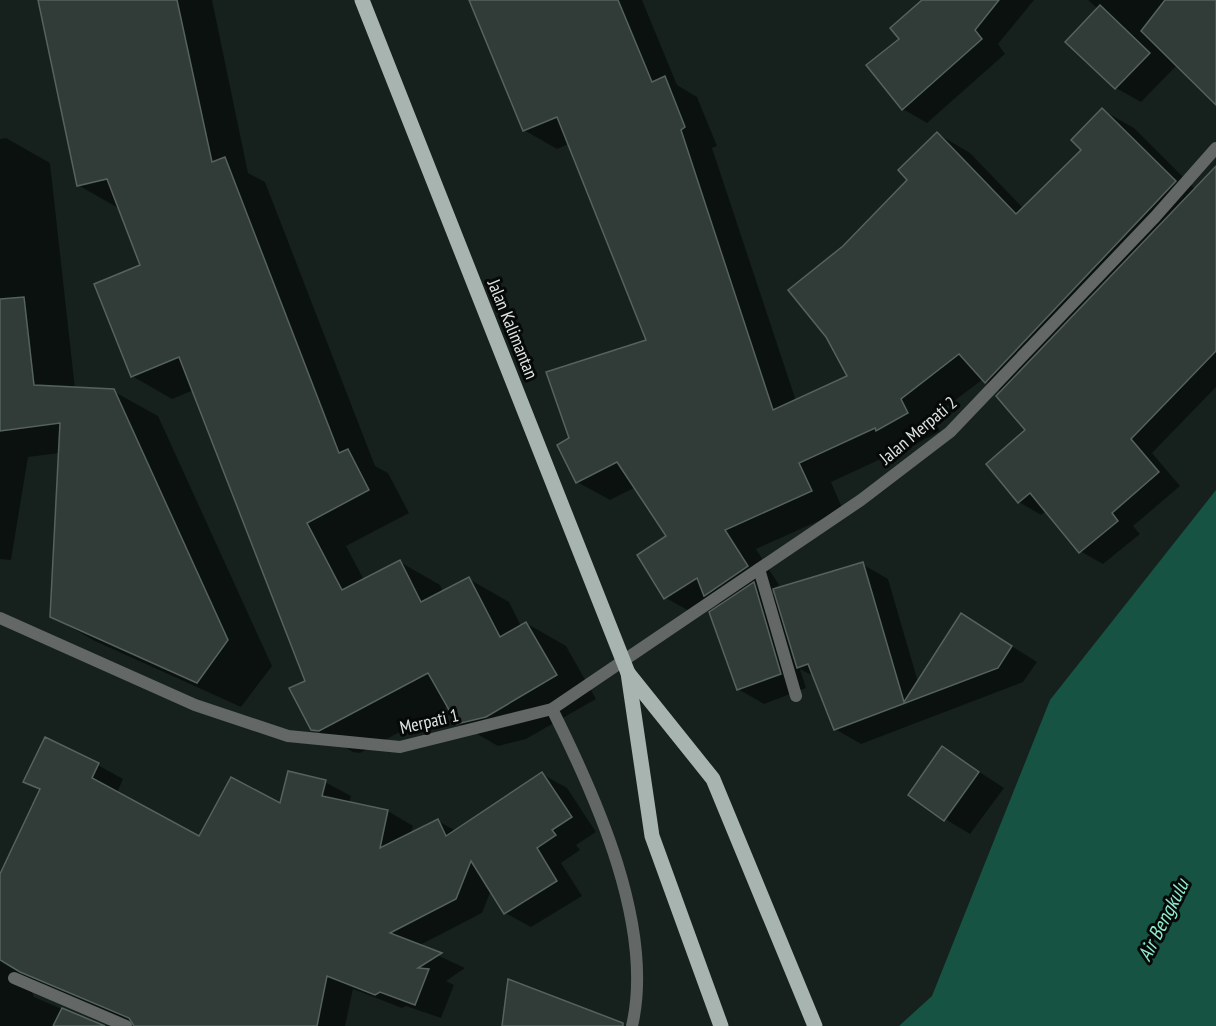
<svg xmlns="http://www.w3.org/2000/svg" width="1216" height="1026" viewBox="0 0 1216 1026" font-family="'PT Sans Narrow',sans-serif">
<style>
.water{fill:#165342}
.shadow{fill:#0007}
.building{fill:#313c38;stroke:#56625e;stroke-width:1.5}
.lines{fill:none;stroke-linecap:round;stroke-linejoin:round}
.street{stroke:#636866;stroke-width:12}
.primary{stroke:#a8b4af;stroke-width:15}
.labels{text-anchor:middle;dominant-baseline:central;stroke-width:6;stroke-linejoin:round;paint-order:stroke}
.street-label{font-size:18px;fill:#dee5e2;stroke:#060908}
.water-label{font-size:20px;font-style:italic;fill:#90ebcd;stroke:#060908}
</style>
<rect width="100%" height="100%" fill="#16211d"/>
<path class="water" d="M1216 490V1026H899L932 996 1050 700Z"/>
<g class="shadow">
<path d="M39 0H212L248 173 265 182 375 466 388 473 409 513 346 546 364 580 400 562 440 585 443 592 469 579 509 602 521 626 526 623 566 646 596 699 526 739 498 746 458 723 449 706 360 753 353 752 313 729 307 682 194 390 172 399 132 376 142 266 118 208 78 185Z"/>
<path d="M471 0H642L677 85 697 97 717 146 712 148 796 401 849 376 844 247 909 180 938 134 970 153 1024 209 1083 150 1102 110 1134 128 1196 190 1216 196V387L1152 453 1180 486 1133 526 1140 534 1103 564 1080 551 1046 511 1041 515 1019 502 1028 430 1002 392 983 379 932 418 940 431 909 448 907 447 831 482 843 510 756 549 779 585 769 592 777 597 862 564 888 579 918 682 962 615 1037 662 1023 682 861 744 835 729 815 677 800 669 806 688 764 704 738 689 722 605 718 603 698 616 666 598 668 536 636 487 610 500 577 482 570 439 648 341 569 144 557 149 524 130Z"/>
<path d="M925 0H1034L998 44 1005 54 927 123 903 109 868 65 901 39Z"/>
<path d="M1088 0H1216V101L1177 65 1141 102 1116 88 1067 42 1098 9Z"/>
<path d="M6 138 50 163 75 389 113 391 158 416 272 666 241 707 95 641 51 616 60 453 28 457 11 560 0 559V139Z"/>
<path d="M943 748 1004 788 970 834 945 819Z"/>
<path d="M98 765 123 779 117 793 200 838 281 805 325 782 351 796 349 803 388 811 413 826 411 834 438 821 456 831 542 774 567 788 596 832 576 845 580 850 561 863 582 896 531 927 505 913 491 890 482 913 418 946 465 968 446 981 454 985 441 1018 406 1006 402 1008 353 989 345 1026H135V1023L44 984 35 985 31 990 34 997 101 1026H0V878L41 790 25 781Z"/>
</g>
<g class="building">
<path d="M38 0H177L212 162 225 157 339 453 348 449 369 490 307 523 342 590 400 560 421 602 469 577 500 637 526 622 557 675 486 717 457 724 428 673 319 731 311 730 289 688 305 681 179 357 131 377 94 284 140 265 107 179 77 186Z"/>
<path d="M469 0H618L652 82 665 76 685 127 681 130 773 410 847 376 826 337 788 290 843 246 907 180 898 170 937 132 1016 214 1081 150 1071 140 1102 108 1176 181 985 383 959 354 901 399 908 413 876 431 875 428 799 463 812 491 725 530 748 566 704 596 697 578 664 599 637 555 666 536 617 462 576 483 557 445 569 438 546 372 646 340 557 117 523 131Z"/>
<path d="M922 0H999L975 30 982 39 902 110 866 65 899 39 890 28Z"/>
<path d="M1165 0H1216V105L1141 31Z"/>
<path d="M1100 5 1150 53 1115 89 1065 42Z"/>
<path d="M1216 166V351L1131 439 1159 472 1112 513 1118 521 1079 553 1030 493 1018 503 986 464 1025 430 996 396Z"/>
<path d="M24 297 34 385 114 389 228 640 197 683 50 617 60 423 0 431V299Z"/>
<path d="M863 562 904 702 961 613 1012 646 998 668 834 730 808 664 797 668 773 589Z"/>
<path d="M754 582 781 674 737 690 709 612Z"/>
<path d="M45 737 99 763 92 778 199 836 231 777 280 803 288 771 326 780 322 796 388 810 380 848 438 819 446 836 542 772 572 817 552 830 556 835 537 848 557 881 504 914 471 861 456 899 390 933 442 953 418 968 429 969 415 1005 380 992 375 995 327 976 317 1026H134L129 1018 20 972 0 960V874L40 789 23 782Z"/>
<path d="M942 746 979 772 944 821 908 795Z"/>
<path d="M508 979 623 1023V1026H502Z"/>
<path d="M62 1008 105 1026H53Z"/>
</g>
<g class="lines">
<g class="street">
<path d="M759 569 796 696"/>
<path d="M0 618 195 705 288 736 400 747 552 709 861 500 950 432 1155 217 1216 148"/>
<path d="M552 709C596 797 655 927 632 1026"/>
<path d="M14 978 126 1026"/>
</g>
<g class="primary">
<path d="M362 0 628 673 652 836 721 1026"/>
<path d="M628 673 713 779 815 1026"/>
</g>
</g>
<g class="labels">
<g class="street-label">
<text transform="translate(513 329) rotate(68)">Jalan Kalimantan</text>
<text transform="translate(918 430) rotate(-40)">Jalan Merpati 2</text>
<text transform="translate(429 721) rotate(-13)">Merpati 1</text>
</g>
<g class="water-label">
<text transform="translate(1163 920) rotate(-63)">Air Bengkulu</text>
</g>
</g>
</svg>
